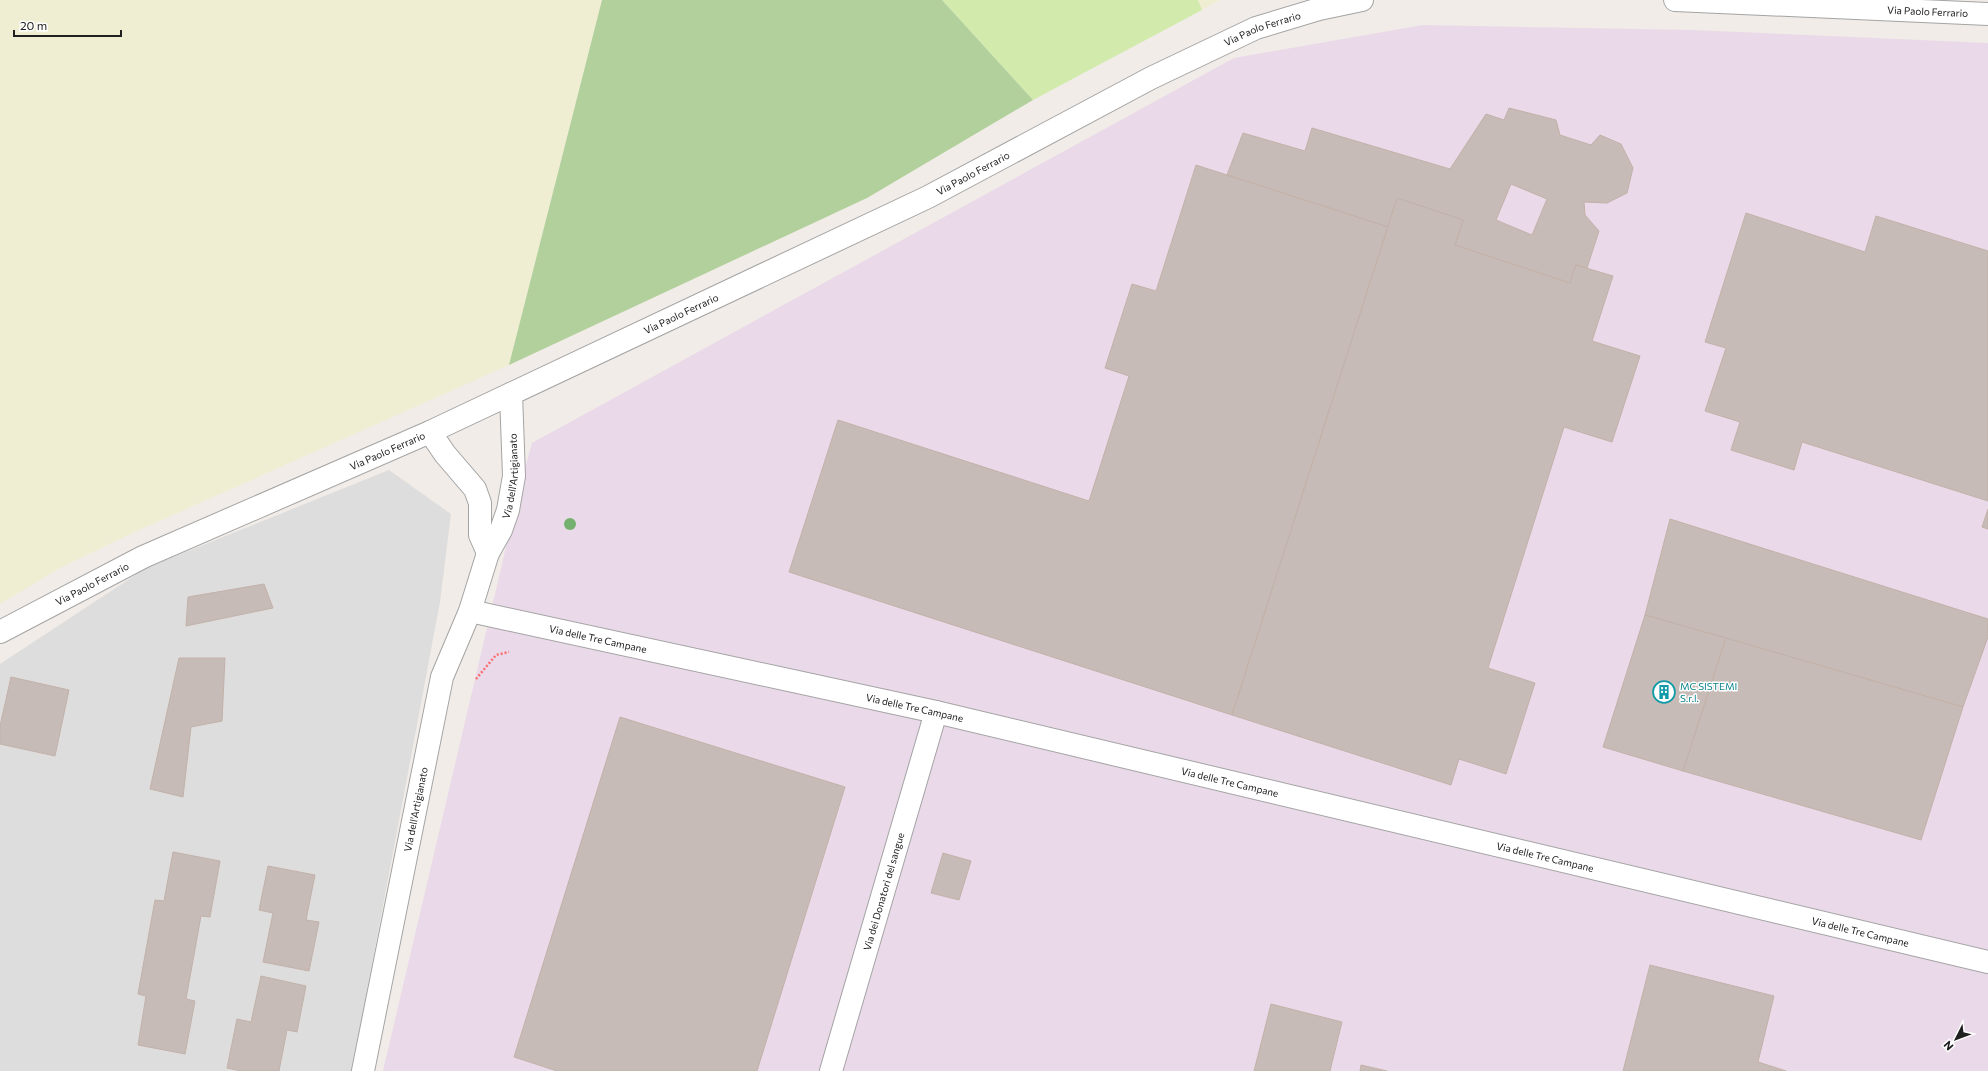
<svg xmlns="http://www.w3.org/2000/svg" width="1988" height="1071" viewBox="0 0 1988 1071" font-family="Commissioner,sans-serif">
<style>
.residential{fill:#dedddd}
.industrial{fill:#ead9e9}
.farmland{fill:#efeed2}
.grass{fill:#d2ebad}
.forest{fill:#b1d09b}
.building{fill:#c6bbb6;stroke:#c3b1a9;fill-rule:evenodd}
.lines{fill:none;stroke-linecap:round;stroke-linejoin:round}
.minor-casing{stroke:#a4a4a4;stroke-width:24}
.tertiary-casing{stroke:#a4a4a4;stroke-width:24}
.path{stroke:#fa6e70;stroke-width:2.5;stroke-dasharray:2 2;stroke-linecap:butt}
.minor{stroke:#fff;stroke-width:22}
.tertiary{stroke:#fff;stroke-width:22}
.tree{fill:#75b16e}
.labels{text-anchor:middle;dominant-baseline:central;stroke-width:3;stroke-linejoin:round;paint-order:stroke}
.street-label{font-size:10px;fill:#202020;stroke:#fff}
.culture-label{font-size:10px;fill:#0d838f;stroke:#fff;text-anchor:start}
</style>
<rect width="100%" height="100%" fill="#f1ece7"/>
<path class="residential" d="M389 470 451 514 440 602 352 1071H0V664L146 568Z"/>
<path class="industrial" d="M1423 25 1692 30 1988 43V1071H383L522 479 532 443 1234 58Z"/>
<g class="farmland">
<path d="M0 0H602L509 365 137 531 60 568 0 604Z"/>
<path d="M1198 0H1220L1202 10Z"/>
</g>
<path class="grass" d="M942 0H1198L1202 10 1033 100Z"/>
<path class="forest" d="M602 0H942L1033 100 867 198 509 365Z"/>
<g class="building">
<path d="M1509 108 1556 120 1560 135 1591 145 1600 135 1621 144 1633 168 1627 193 1607 203 1584 202 1585 215 1599 231 1587 268 1576 265 1570 283 1455 245 1463 220 1397 198 1388 227 1227 175 1243 133 1305 151 1312 128 1450 169 1486 114 1504 120ZM1511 184 1547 199 1532 235 1496 220Z"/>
<path d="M1196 165 1388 227 1232 715 789 572 838 420 1089 501 1129 376 1105 368 1132 284 1156 291Z"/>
<path d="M1397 198 1463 220 1455 245 1570 283 1576 265 1613 276 1592 341 1640 356 1612 442 1564 427 1488 668 1535 683 1506 774 1459 759 1451 785 1232 715Z"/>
<path d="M1746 213 1865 252 1876 216 1988 251V501L1802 442 1794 470 1731 450 1740 422 1705 411 1726 348 1705 342Z"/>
<path d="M1988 509V529L1982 527Z"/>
<path d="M1670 519 1988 619V637L1963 707 1645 615Z"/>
<path d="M264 584 273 608 186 626 188 597Z"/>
<path d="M1645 615 1726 638 1683 771 1603 747Z"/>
<path d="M1726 638 1963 707 1921 840 1683 771Z"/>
<path d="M179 658H225L222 721 191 727 183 797 150 789Z"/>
<path d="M11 677 69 690 55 756 0 744V726Z"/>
<path d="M620 717 845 787 757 1071H557L514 1057Z"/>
<path d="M173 852 220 861 210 917 201 916 186 999 195 1001 185 1054 138 1045 146 996 138 994 155 900 164 901Z"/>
<path d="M943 853 971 861 959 900 931 893Z"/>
<path d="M268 866 315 875 306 920 319 922 309 971 263 962 273 913 259 910Z"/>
<path d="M1650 965 1774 996 1758 1062 1786 1071H1623Z"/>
<path d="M261 976 306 986 297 1032 287 1030 279 1071H241L227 1068 237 1019 251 1022Z"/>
<path d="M1271 1004 1342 1022 1330 1071H1254Z"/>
<path d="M1361 1065 1387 1071H1360Z"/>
</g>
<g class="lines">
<g class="minor-casing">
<g id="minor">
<path d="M430 432 445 454 475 489 480 503V535L488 553"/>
<path id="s1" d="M470 611 936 712 1988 962"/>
<path id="s2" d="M363 1071 442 677 470 611 488 553 501 530 508 510 514 476 511 394"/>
<path id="s3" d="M831 1071 936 712"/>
</g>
</g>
<g class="tertiary-casing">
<g id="tertiary">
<path id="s4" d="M1675 0 1988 14"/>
<path id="s5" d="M0 632 143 557 430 432 928 197 1151 78 1256 28 1319 9 1362 0"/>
</g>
</g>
<path class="path" d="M476 679 496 655 509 652"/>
<use href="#minor" class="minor"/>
<use href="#tertiary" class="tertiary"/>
</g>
<circle class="tree" cx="570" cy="524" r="6"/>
<defs>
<g id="building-ring" transform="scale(1.15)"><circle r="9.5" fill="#fff" stroke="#0f9aa8" stroke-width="1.5"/><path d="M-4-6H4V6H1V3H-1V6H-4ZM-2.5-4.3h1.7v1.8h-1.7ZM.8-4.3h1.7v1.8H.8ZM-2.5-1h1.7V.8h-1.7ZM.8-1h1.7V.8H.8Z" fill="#0f9aa8"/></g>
</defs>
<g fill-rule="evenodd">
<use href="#building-ring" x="1664" y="692"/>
</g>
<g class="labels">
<g class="street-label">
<text stroke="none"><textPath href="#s4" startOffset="253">Via Paolo Ferrario</textPath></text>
<text stroke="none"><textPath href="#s5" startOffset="1400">Via Paolo Ferrario</textPath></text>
<text stroke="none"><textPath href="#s5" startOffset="1076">Via Paolo Ferrario</textPath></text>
<text stroke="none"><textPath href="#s5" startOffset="752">Via Paolo Ferrario</textPath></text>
<text stroke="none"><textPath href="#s5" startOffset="428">Via Paolo Ferrario</textPath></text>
<text stroke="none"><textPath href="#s2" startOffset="616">Via dell'Artigianato</textPath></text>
<text stroke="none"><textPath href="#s5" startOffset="104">Via Paolo Ferrario</textPath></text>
<text stroke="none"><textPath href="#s1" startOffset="131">Via delle Tre Campane</textPath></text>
<text stroke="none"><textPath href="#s1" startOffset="455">Via delle Tre Campane</textPath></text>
<text stroke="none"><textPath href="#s1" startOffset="779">Via delle Tre Campane</textPath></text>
<text stroke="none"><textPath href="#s2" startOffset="267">Via dell'Artigianato</textPath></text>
<text stroke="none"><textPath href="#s1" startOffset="1103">Via delle Tre Campane</textPath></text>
<text stroke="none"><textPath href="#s3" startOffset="187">Via dei Donatori del sangue</textPath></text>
<text stroke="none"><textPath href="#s1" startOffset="1427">Via delle Tre Campane</textPath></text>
</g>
<g class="culture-label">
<text x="1680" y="686">MC SISTEMI<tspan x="1680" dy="12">S.r.l.</tspan></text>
</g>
</g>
<g transform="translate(1956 1039) rotate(228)" stroke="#ffffff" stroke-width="3" paint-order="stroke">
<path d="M0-3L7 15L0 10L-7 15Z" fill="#202020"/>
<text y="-6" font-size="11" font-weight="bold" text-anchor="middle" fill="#202020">N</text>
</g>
<path d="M14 30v6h107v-6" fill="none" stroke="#202020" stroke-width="2"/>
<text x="20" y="30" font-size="12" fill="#202020" stroke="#ffffff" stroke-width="3" paint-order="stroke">20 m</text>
</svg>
